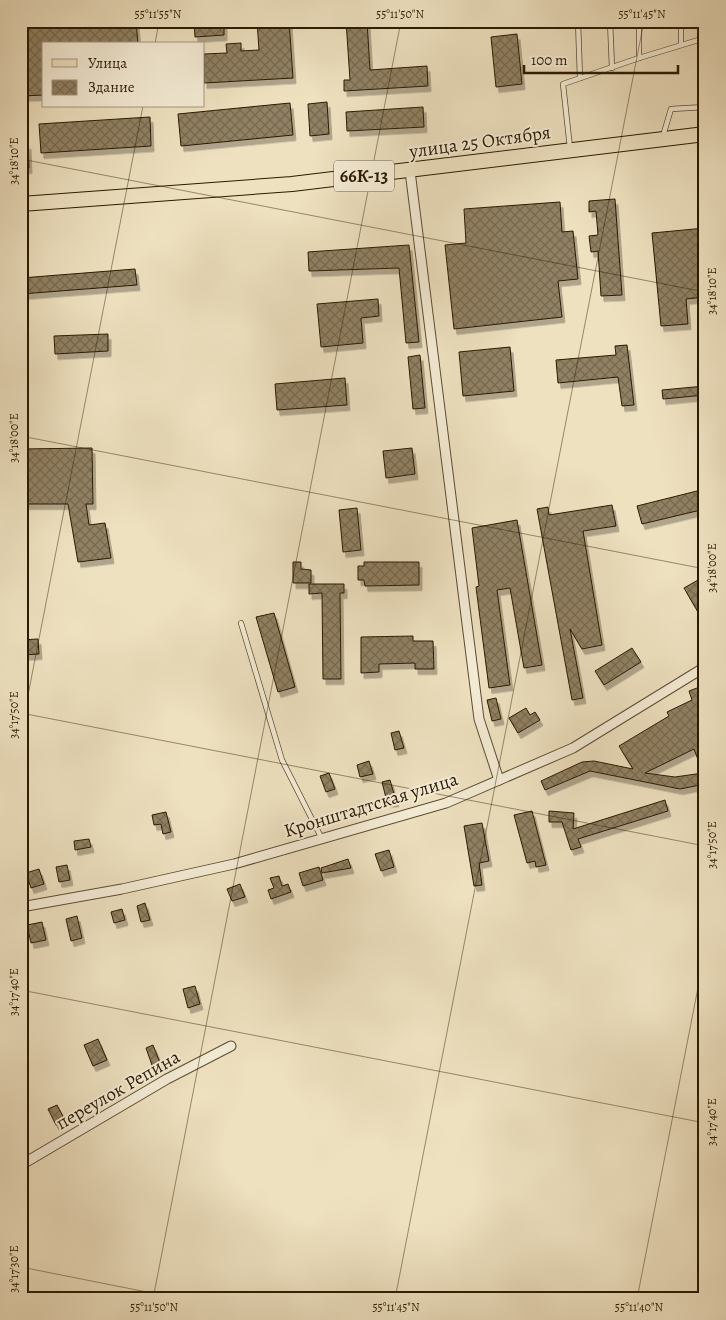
<svg xmlns="http://www.w3.org/2000/svg" width="726" height="1320" viewBox="0 0 726 1320" font-family="Alegreya,serif">
<style>
.building{fill:url(#building-cross-hatch);stroke:#2b1a01;fill-rule:evenodd;filter:url(#shadow)}
.lines{fill:none;stroke-linecap:round;stroke-linejoin:round}
.lane-casing{stroke:#5c4c31;stroke-width:6}
.street-casing{stroke:#5c4c31;stroke-width:11}
.primary-casing{stroke:#2b1a01;stroke-width:16}
.lane{stroke:#f4ecd6;stroke-width:4.5}
.street{stroke:#f4ecd6;stroke-width:9}
.primary{stroke:#eee1c0;stroke-width:14}
.ticks{fill:none;stroke:#2b1a01;stroke-width:1;stroke-opacity:0.45}
.labels{text-anchor:middle;dominant-baseline:central;stroke-width:4;stroke-linejoin:round;paint-order:stroke}
.shield{fill:#f4ecd6;stroke:#675941;stroke-width:1}
.shield-label{font-size:18px;font-weight:bold;fill:#2b1a01}
.street-label{font-size:19px;fill:#2b1a01;stroke:#f4ecd6}
.neatline{fill:none;stroke:#2b1a01;stroke-width:2}
.ticks-label{font-size:12px;text-anchor:middle;fill:#2b1a01}
</style>
<defs>
<pattern id="building-cross-hatch" width="8" height="8" patternUnits="userSpaceOnUse" patternTransform="scale(1.25)"><rect width="8" height="8" fill="#908164"/><path d="M0 0l8 8M0 8l8-8" fill="none" stroke="#766950"/></pattern>
<filter id="shadow"><feDropShadow dx="3" dy="5.5" stdDeviation="0" flood-color="#0004"/></filter>
</defs>
<rect width="100%" height="100%" fill="#eee1c0"/>
<filter id="stains"><feTurbulence type="fractalNoise" baseFrequency=".004" numOctaves="4"/><feColorMatrix values="0 0 0 0 .2 0 0 0 0 .09 0 0 0 0 .02 0 0 0 .5 -.17"/></filter>
<radialGradient id="worn" r=".72"><stop offset=".6" stop-color="#630" stop-opacity="0"/><stop offset="1" stop-color="#630" stop-opacity=".3"/></radialGradient>
<g class="building">
<path d="M21 21H136L138 44H44V95L21 96Z"/>
<path d="M194 21H224V35L195 37Z"/>
<path d="M257 21H289L293 78 204 83V54L227 53 226 44 241 43V51L259 50Z"/>
<path d="M346 21H367L370 70 427 66 428 86 344 91V80H350Z"/>
<path d="M517 34 522 84 496 87 491 37Z"/>
<path d="M327 102 329 134 310 136 308 104Z"/>
<path d="M290 103 293 135 181 146 178 114Z"/>
<path d="M423 107 424 127 347 131 346 112Z"/>
<path d="M150 117 151 146 41 153 39 124Z"/>
<path d="M21 144H28L29 168H21Z"/>
<path d="M615 199 622 295 601 296 598 251 591 252 589 236 598 235 596 211 589 212V201Z"/>
<path d="M560 202 562 232 573 231 578 279 558 281 562 317 454 329 445 245 466 243 464 209Z"/>
<path d="M705 228V297L686 299 688 324 661 326 652 233Z"/>
<path d="M409 245 419 342 406 343 399 268 309 271 308 252Z"/>
<path d="M135 269 137 285 21 294V278Z"/>
<path d="M378 299 379 316 361 318 363 343 321 347 317 304Z"/>
<path d="M108 334V351L55 354 54 336Z"/>
<path d="M627 345 634 405 622 406 618 377 558 383 556 360 616 355 615 346Z"/>
<path d="M510 347 514 391 463 396 459 352Z"/>
<path d="M420 355 425 408 413 409 408 357Z"/>
<path d="M345 378 347 405 277 410 275 384Z"/>
<path d="M705 386V395L663 399 662 390Z"/>
<path d="M92 448 93 504H86L89 525 105 523 111 558 78 562 68 504H21V449Z"/>
<path d="M412 448 415 474 386 478 383 451Z"/>
<path d="M705 489V509L642 524 637 506Z"/>
<path d="M612 505 616 526 583 531 602 645 582 649 570 629 583 698 572 700 537 509 548 507 549 515Z"/>
<path d="M357 508 361 550 343 552 339 510Z"/>
<path d="M517 520 542 665 524 668 510 588 497 590 510 685 489 688 476 587 479 586 472 528Z"/>
<path d="M293 562H301V569L311 570V583H293Z"/>
<path d="M364 562H419V585L365 586 364 580H358V566H364Z"/>
<path d="M705 576V624L684 588Z"/>
<path d="M309 584H344V593H340L341 679H323L322 593 309 594Z"/>
<path d="M274 613 295 687 278 692 256 617Z"/>
<path d="M413 636V641H433L434 669H415V663L379 664V672L361 673V637Z"/>
<path d="M38 639 39 654 21 655V640Z"/>
<path d="M632 648 641 662 604 685 595 671Z"/>
<path d="M705 685V784L680 789 590 771 545 790 541 781 582 762 594 761 633 769 619 746 669 716 667 712 692 700 689 691ZM694 749 703 773 675 777 645 773Z"/>
<path d="M496 698 501 719 492 721 487 700Z"/>
<path d="M526 708 530 715 535 712 540 720 518 733 509 718Z"/>
<path d="M399 731 404 748 395 750 391 733Z"/>
<path d="M369 761 373 774 360 777 357 765Z"/>
<path d="M329 773 335 789 326 792 320 776Z"/>
<path d="M390 780 396 801 387 802 382 782Z"/>
<path d="M665 800 668 811 578 839 581 847 571 850 562 822H549V811L574 813 573 829Z"/>
<path d="M532 811 546 865 536 867 535 861 527 863 514 815Z"/>
<path d="M166 812 171 832 163 834 161 824 154 825 152 815Z"/>
<path d="M482 823 489 861 479 863 482 885 474 886 464 826Z"/>
<path d="M89 839 91 847 75 850 74 841Z"/>
<path d="M389 850 394 867 381 871 375 854Z"/>
<path d="M348 859 351 868 322 873 321 868Z"/>
<path d="M67 865 70 880 59 882 56 867Z"/>
<path d="M319 867 323 880 303 886 299 873Z"/>
<path d="M39 869 44 884 31 888 26 873Z"/>
<path d="M279 876 282 886 288 884 291 892 271 899 268 890 274 888 270 878Z"/>
<path d="M240 884 245 897 232 901 227 889Z"/>
<path d="M145 903 150 920 141 922 137 906Z"/>
<path d="M122 909 125 920 114 923 111 912Z"/>
<path d="M77 916 82 938 71 941 66 919Z"/>
<path d="M42 922 46 940 31 943 27 925Z"/>
<path d="M195 986 200 1004 188 1008 183 989Z"/>
<path d="M98 1039 107 1060 93 1066 84 1045Z"/>
<path d="M153 1045 161 1065 153 1068 146 1048Z"/>
<path d="M57 1105 65 1120 56 1125 48 1109Z"/>
</g>
<g class="lines">
<g class="lane-casing">
<g id="lane">
<path d="M578 21 580 78"/>
<path d="M610 21 612 68"/>
<path d="M681 21V44"/>
<path d="M639 58V21"/>
<path d="M663 136 671 109 705 107"/>
<path d="M570 148 563 84 639 58 705 38"/>
<path d="M241 623 282 760 321 837"/>
</g>
</g>
<g class="street-casing">
<g id="street">
<path d="M410 171 479 719 499 780"/>
<path d="M21 907 122 889 234 864 446 803 573 748 705 667"/>
<path d="M21 1165 167 1079 231 1046"/>
</g>
</g>
<g class="primary-casing">
<path id="primary" d="M21 204 292 184 705 134"/>
</g>
<use href="#lane" class="lane"/>
<use href="#street" class="street"/>
<use href="#primary" class="primary"/>
</g>
<path class="ticks" d="M155 44 159 21M21 159 705 292M21 436 705 569M21 713 705 846M21 731 143 106M21 990 705 1123M21 1267 182 1299M153 1299 401 21M395 1299 644 21M637 1299 705 952"/>
<g class="labels">
<rect class="shield" x="334" y="160.5" width="60" height="31" rx="4"/>
<g class="shield-label">
<text x="364" y="176">66К-13</text>
</g>
<g class="street-label">
<text transform="translate(480 142) rotate(-8)">улица 25 Октября</text>
<text transform="translate(371 805) rotate(-17)">Кронштадтская улица</text>
<text transform="translate(118 1090) rotate(-30)">переулок Репина</text>
</g>
</g>
<rect width="726" height="1320" fill="none" stroke="#eee1c0" stroke-width="55"/>
<rect x="42" y="42" width="162" height="65" fill="#f4ecd6" stroke="#a49881"/>
<rect x="52" y="59" width="25" height="8" fill="#eee1c0" stroke="#a49881"/>
<text x="88" y="68" font-size="15" fill="#2b1a01">Улица</text>
<rect x="52" y="80" width="25" height="15" fill="url(#building-cross-hatch)" stroke="#a49881"/>
<text x="88" y="92" font-size="15" fill="#2b1a01">Здание</text>
<path d="M524 65v8h154v-8" fill="none" stroke="#2b1a01" stroke-width="2.5"/>
<text x="531" y="65" font-size="15" fill="#2b1a01" stroke="#f4ecd6" stroke-width="4" paint-order="stroke">100 m</text>
<rect x="28" y="28" width="670" height="1264" class="neatline"/>
<g class="ticks-label">
<text x="158" y="18">55°11'55"N</text>
<text x="400" y="18">55°11'50"N</text>
<text x="642" y="18">55°11'45"N</text>
<text transform="translate(14 161) rotate(-90)" y="4">34°18'10"E</text>
<text transform="translate(712 291) rotate(-90)" y="4">34°18'10"E</text>
<text transform="translate(14 438) rotate(-90)" y="4">34°18'00"E</text>
<text transform="translate(712 568) rotate(-90)" y="4">34°18'00"E</text>
<text transform="translate(14 715) rotate(-90)" y="4">34°17'50"E</text>
<text transform="translate(712 845) rotate(-90)" y="4">34°17'50"E</text>
<text transform="translate(14 992) rotate(-90)" y="4">34°17'40"E</text>
<text transform="translate(712 1122) rotate(-90)" y="4">34°17'40"E</text>
<text transform="translate(14 1269) rotate(-90)" y="4">34°17'30"E</text>
<text x="154" y="1311">55°11'50"N</text>
<text x="396" y="1311">55°11'45"N</text>
<text x="639" y="1311">55°11'40"N</text>
</g>
<rect width="100%" height="100%" filter="url(#stains)"/>
<rect width="100%" height="100%" fill="url(#worn)"/>
</svg>
